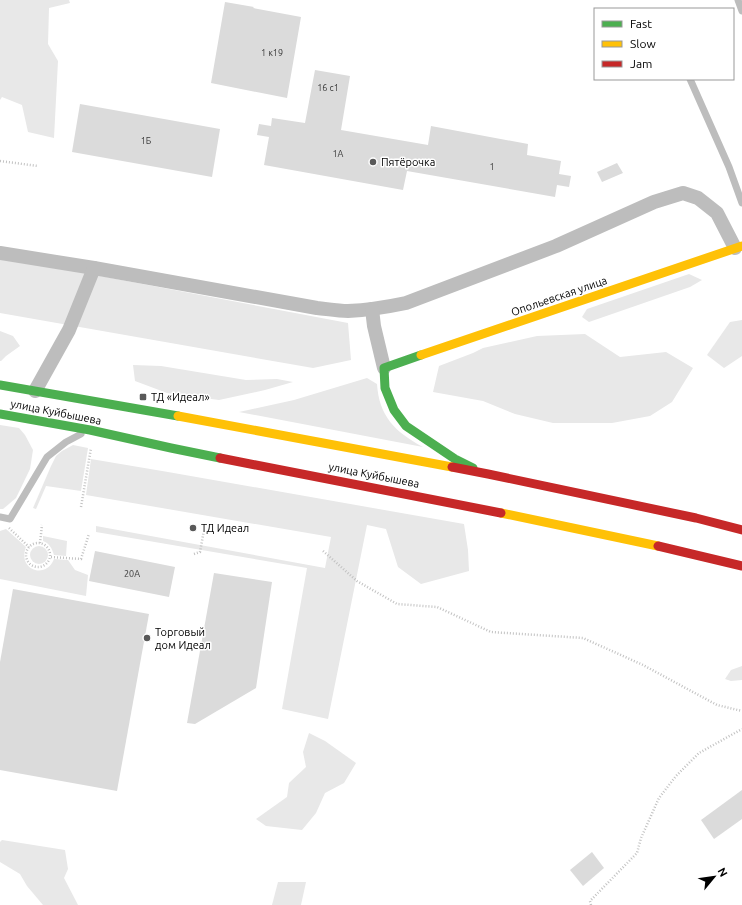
<svg xmlns="http://www.w3.org/2000/svg" width="742" height="905" viewBox="0 0 742 905" font-family="Ubuntu,sans-serif">
<style>
.green{fill:#e8e8e8}
.building{fill:#dbdbdb}
.lines{fill:none;stroke-linecap:round;stroke-linejoin:round}
.path{stroke:#c2c2c2;stroke-width:2.5;stroke-dasharray:1 2;stroke-linecap:butt}
.lane{stroke:#bdbdbd;stroke-width:7}
.street{stroke:#bdbdbd;stroke-width:14}
.fast{stroke:#4caf50;stroke-width:9}
.slow{stroke:#ffc107;stroke-width:9}
.jam{stroke:#c62828;stroke-width:9}
.poi-dot{fill:#595959;stroke:#fff;stroke-width:1.5}
.labels{text-anchor:middle;dominant-baseline:central;stroke-width:3;stroke-linejoin:round;paint-order:stroke}
.number-label{font-size:9px;fill:#373737}
.poi-label{font-size:11px;fill:#000;stroke:#fff;text-anchor:start}
.street-label{font-size:11px;fill:#000;stroke:#fff}
</style>
<rect width="100%" height="100%" fill="#fff"/>
<g class="green">
<path d="M0 0H69L70 3 49 8 48 44 58 61 54 138 28 132 22 105 2 97 0 100Z"/>
<path d="M0 257 348 323 351 360 313 368 0 313Z"/>
<path d="M689 274 702 280 690 287 589 322 582 317 587 309Z"/>
<path d="M742 320V356L724 368 707 355 730 322Z"/>
<path d="M0 331 13 336 20 346 6 356 1 361H0Z"/>
<path d="M585 334 620 357 666 352 693 368 672 402 650 416 612 423H553L515 414 483 401 433 392 439 366 473 353 483 348 537 336Z"/>
<path d="M133 365 161 366 246 380 277 379 293 382 265 390 219 400 167 393 135 381Z"/>
<path d="M367 378 377 384C379 416 395 432 423 447L239 412 294 400Z"/>
<path d="M0 425 19 428 25 435 33 450 30 469 16 498 3 509H0Z"/>
<path d="M73 445 88 448 81 491 46 486 36 509 33 508 51 466 56 456 62 451Z"/>
<path d="M91 459 168 472 464 524 468 550 469 571 421 584 398 567 386 529 367 525 328 719 282 709 307 568 96 532V526L325 568 331 537 86 495Z"/>
<path d="M6 529 26 547C17 570 46 580 54 559L68 560 75 570 88 575 86 596 0 579V531Z"/>
<path d="M43 536 67 541 66 556 54 555C52 548 49 543 43 541Z"/>
<circle cx="39" cy="555" r="9"/>
<path d="M742 666V680L731 681 725 679 731 670Z"/>
<path d="M309 733 325 741 356 763 344 783 325 793 316 813 302 830 266 826 256 819 287 797 289 783 306 767 303 752Z"/>
<path d="M2 840 65 850 68 869 64 878 78 905H43L27 886 20 874 0 862V842Z"/>
<path d="M278 882H306L301 905H272Z"/>
</g>
<g class="building">
<path d="M225 2 254 7 253 8 301 17 287 98 211 83Z"/>
<path d="M315 70 350 76 341 130 428 145 431 126 528 144 527 155 561 161 559 174 571 176 569 187 557 185 555 197 407 171 403 190 264 165 269 137 257 135 259 124 271 126 272 118 305 123Z"/>
<path d="M80 104 220 129 212 177 72 152Z"/>
<path d="M617 163 623 173 602 182 597 172Z"/>
<path d="M95 551 175 567 169 597 89 581Z"/>
<path d="M214 573 272 582 256 688 195 724 187 723Z"/>
<path d="M13 589 149 614 117 791 0 770V662Z"/>
<path d="M742 790V819L714 839 701 820Z"/>
<path d="M592 852 604 868 583 886 570 870Z"/>
</g>
<g class="lines">
<g class="path">
<path d="M0 161 38 166"/>
<path d="M81 507 91 448"/>
<path d="M9 528 29 547"/>
<circle cx="38" cy="555" r="12"/>
<path d="M40 543 42 525"/>
<path d="M323 551 357 581 397 604 437 607 491 632 583 638 643 665 717 705 742 711"/>
<path d="M194 554 200 552 204 530"/>
<path d="M51 557 81 559 89 534"/>
<path d="M591 905 590 901 637 853 641 838 659 798 676 776 699 753 742 729"/>
</g>
<g class="lane">
<path d="M738 0 742 11"/>
<path d="M690 79 729 167 742 203"/>
<path d="M0 517 10 519 47 457 66 442 81 434"/>
</g>
<g class="street">
<path d="M0 253 94 268 317 308C327 309 338 311 348 311 368 310 387 307 406 303L556 246 654 202 683 193 698 198 717 213 735 248"/>
<path d="M372 309 374 326 384 368"/>
<path d="M35 391 69 330 94 268"/>
</g>
<g class="fast">
<path d="M421 355 384 368 385 388 394 410 406 426 455 459 473 468"/>
<path d="M0 385 178 416"/>
<path d="M0 414 90 430 171 448 220 458"/>
</g>
<g class="slow">
<path d="M421 355 742 246"/>
<path d="M178 416 452 467"/>
<path d="M501 513 658 546"/>
</g>
<g class="jam">
<path d="M220 458 501 513"/>
<path d="M452 467 488 474 696 518 742 530"/>
<path d="M658 546 742 566"/>
</g>
</g>
<g class="poi-dot">
<circle cx="373" cy="162" r="4"/>
<rect x="139" y="393" width="8" height="8" rx="2"/>
<circle cx="193" cy="528" r="4"/>
<circle cx="147" cy="638" r="4"/>
</g>
<g class="labels">
<g class="number-label">
<text x="272" y="53">1 к19</text>
<text x="328" y="88">16 с1</text>
<text x="146" y="141">1Б</text>
<text x="338" y="154">1А</text>
<text x="492" y="167">1</text>
<text x="132" y="574">20А</text>
</g>
<g class="poi-label">
<text x="381" y="162">Пятёрочка</text>
<text x="151" y="397">ТД «Идеал»</text>
<text x="201" y="528">ТД Идеал</text>
<text x="155" y="632">Торговый<tspan x="155" dy="13">дом Идеал</tspan></text>
</g>
<g class="street-label">
<text transform="translate(559 296) rotate(-19)">Опольевская улица</text>
<text transform="translate(56 412) rotate(11)">улица Куйбышева</text>
<text transform="translate(374 475) rotate(11)">улица Куйбышева</text>
</g>
</g>
<rect x="594" y="8" width="140" height="72" fill="#ffffff" stroke="#999999"/>
<rect x="602" y="21" width="20" height="6" fill="#4caf50" stroke="#999999"/>
<text x="630" y="28" font-size="12" fill="#000000">Fast</text>
<rect x="602" y="41" width="20" height="6" fill="#ffc107" stroke="#999999"/>
<text x="630" y="48" font-size="12" fill="#000000">Slow</text>
<rect x="602" y="61" width="20" height="6" fill="#c62828" stroke="#999999"/>
<text x="630" y="68" font-size="12" fill="#000000">Jam</text>
<g transform="translate(714 877) rotate(61)" stroke="#ffffff" stroke-width="3" paint-order="stroke">
<path d="M0-3L7 15L0 10L-7 15Z" fill="#000000"/>
<text y="-6" font-size="11" font-weight="bold" text-anchor="middle" fill="#000000">N</text>
</g>
</svg>
